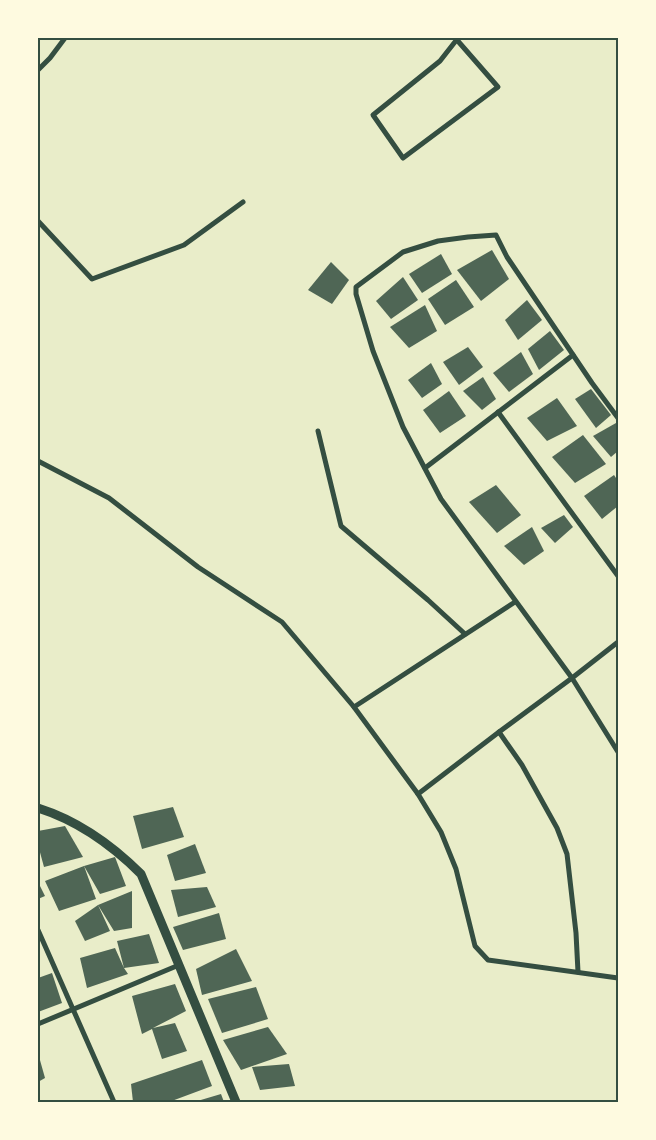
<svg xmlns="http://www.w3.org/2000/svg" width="656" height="1140" viewBox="0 0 656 1140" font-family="'Noto Sans',sans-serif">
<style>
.building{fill:#4f6655}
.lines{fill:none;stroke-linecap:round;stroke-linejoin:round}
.minor{stroke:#344e41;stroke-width:5}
.tertiary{stroke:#344e41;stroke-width:9}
.neatline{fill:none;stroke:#344e41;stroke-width:2}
</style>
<rect width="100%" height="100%" fill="#e9edc9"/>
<g class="building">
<path d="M492 250 509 279 481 301 457 270Z"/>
<path d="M441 254 452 274 422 293 409 274Z"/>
<path d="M331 262 349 280 332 304 308 290Z"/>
<path d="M403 277 418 300 391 319 376 301Z"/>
<path d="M456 280 474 307 445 325 428 299Z"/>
<path d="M527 300 542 320 518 340 505 320Z"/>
<path d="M425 305 437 331 409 348 390 327Z"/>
<path d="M550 331 564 350 539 370 528 349Z"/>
<path d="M468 347 483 367 459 385 443 362Z"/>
<path d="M521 352 533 374 509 392 493 373Z"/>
<path d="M431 363 442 384 422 398 408 380Z"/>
<path d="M483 377 496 399 482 410 463 391Z"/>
<path d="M591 389 611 415 596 428 575 399Z"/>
<path d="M449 391 466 416 440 433 423 410Z"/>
<path d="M557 398 577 426 547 441 527 418Z"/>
<path d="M616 423 618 426V451L611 457 593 436Z"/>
<path d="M583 435 606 464 575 483 552 457Z"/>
<path d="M614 475 618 481V506L602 519 584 496Z"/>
<path d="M496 485 521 515 497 533 469 502Z"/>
<path d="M564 515 573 527 555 543 541 528Z"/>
<path d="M532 527 544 551 524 565 504 546Z"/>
<path d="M173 807 184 837 142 849 133 816Z"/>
<path d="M65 826 83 857 44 867 38 845V831Z"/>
<path d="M195 844 206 873 175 881 167 855Z"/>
<path d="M115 857 126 886 100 894 84 866 96 899 59 911 45 881 84 866Z"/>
<path d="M38 882 45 896 38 899Z"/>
<path d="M207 887 216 907 178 917 171 890Z"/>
<path d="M132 891V928L114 931 98 905 110 931 85 941 75 921 98 905Z"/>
<path d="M219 913 226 939 183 950 173 927Z"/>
<path d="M149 934 159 963 124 968 128 974 87 988 80 958 115 948 124 968 117 941Z"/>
<path d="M236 949 252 981 202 995 196 969Z"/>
<path d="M52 973 62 1003 38 1012V978Z"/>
<path d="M175 984 186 1011 153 1028 175 1023 187 1051 162 1059 152 1029 142 1034 132 996Z"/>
<path d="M256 987 268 1019 222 1033 208 999Z"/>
<path d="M268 1027 287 1054 241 1070 223 1040Z"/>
<path d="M38 1053 45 1078 38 1082Z"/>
<path d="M202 1060 212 1086 169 1102H133L131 1084Z"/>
<path d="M289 1064 295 1086 260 1090 252 1067Z"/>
<path d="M221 1094 224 1102H194Z"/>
</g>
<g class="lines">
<g class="minor">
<path d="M457 40 498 87 403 158 373 115 440 61 458 38"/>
<path d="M38 70 50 58 65 38"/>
<path d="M38 221 92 279 184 245 243 202"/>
<path d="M498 412 618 576"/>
<path d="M618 418 592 383 507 257 496 235 468 237 438 241 403 252 356 287V294L373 351 403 427 441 499 572 678 618 642"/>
<path d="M318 431 341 526 428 600 465 634"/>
<path d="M38 461 109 498 198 567 282 622 354 707 418 794 441 832 456 869 475 946 488 960 618 978"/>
<path d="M425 468 573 355"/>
<path d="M354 707 515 602"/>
<path d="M499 732 522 765 557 828 567 854 576 933 578 972"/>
<path d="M418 794 499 732 572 678 618 752"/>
<path d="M38 930 114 1102"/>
<path d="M38 1024 179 965"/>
</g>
<path class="tertiary" d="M38 808C79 821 111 844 141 874L236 1102"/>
</g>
<rect width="656" height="1140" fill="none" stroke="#fefae0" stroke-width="78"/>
<rect x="39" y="39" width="578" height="1062" class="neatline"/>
</svg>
